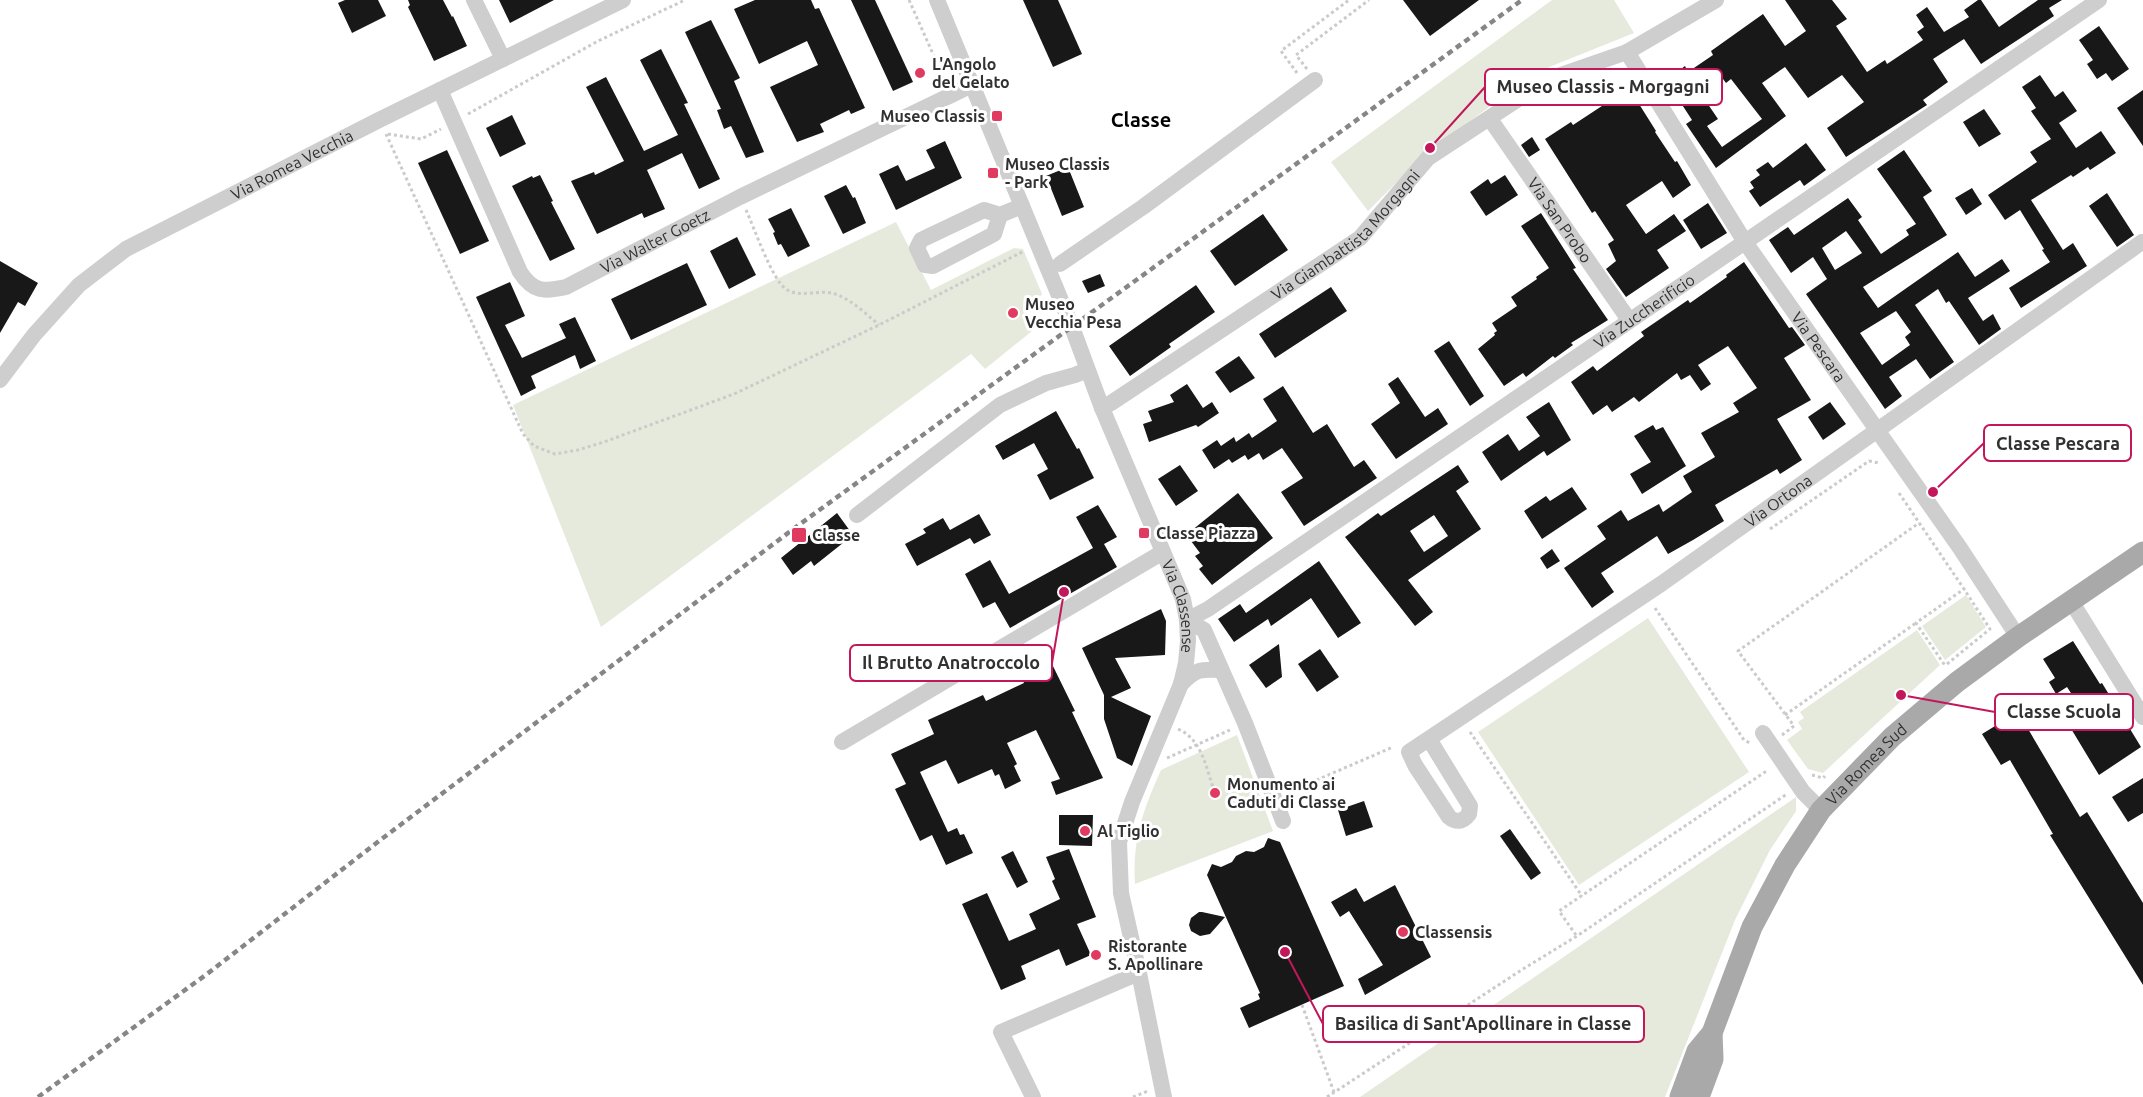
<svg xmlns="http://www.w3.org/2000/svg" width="2143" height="1097" viewBox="0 0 2143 1097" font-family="Ubuntu,sans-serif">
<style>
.green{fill:#e6eadd}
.building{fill:#181818;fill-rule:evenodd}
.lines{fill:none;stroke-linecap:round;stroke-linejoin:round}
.path{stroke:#cbcbcb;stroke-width:3;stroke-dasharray:3 3;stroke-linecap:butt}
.minor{stroke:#cecece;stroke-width:16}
.major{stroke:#a9a9a9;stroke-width:21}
.rail{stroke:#868686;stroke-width:4.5;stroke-dasharray:6 4.5;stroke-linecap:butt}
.poi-dot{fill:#e13a61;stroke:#fff;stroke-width:2}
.labels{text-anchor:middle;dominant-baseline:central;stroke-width:6;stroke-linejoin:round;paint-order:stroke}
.poi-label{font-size:16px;font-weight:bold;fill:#313131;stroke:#fff;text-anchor:start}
.street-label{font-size:16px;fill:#313131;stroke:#fff}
.quarter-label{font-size:20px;font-weight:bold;fill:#000;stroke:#fff}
.leader{fill:none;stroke:#c2185b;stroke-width:2}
.callout-dot{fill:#c2185b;stroke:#fff;stroke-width:2}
.callout{fill:#fff;stroke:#c2185b;stroke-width:2}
.callout-label{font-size:18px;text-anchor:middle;font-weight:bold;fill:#313131}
</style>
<rect width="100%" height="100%" fill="#fff"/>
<g class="green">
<path d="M1552 0H1614L1634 33 1537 72 1425 154 1368 211 1331 162Z"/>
<path d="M896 222 931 290 1014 248 1023 249 1042 294 1026 315 1037 327 985 369 971 354 601 627 513 405Z"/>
<path d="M1966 595 1986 627 1945 660 1922 626Z"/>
<path d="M1648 618 1749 772 1579 885 1478 732Z"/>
<path d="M1917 630 1940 665 1823 773 1808 769 1787 740 1802 729 1798 722 1804 718 1800 712Z"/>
<path d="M1237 735 1273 831 1135 884C1132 840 1143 810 1161 770Z"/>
<path d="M1796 797V811L1770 850 1735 920 1665 1097H1360Z"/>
</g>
<g class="building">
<path d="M345 0H378L386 16 352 33 338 3Z"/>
<path d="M408 0H443L452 17 453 16 467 46 434 61 408 7 410 5Z"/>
<path d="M499 0H554L510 23Z"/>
<path d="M755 0H811L815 9 819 8 865 108 851 114 849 110 820 124 824 132 797 142 770 87 818 65 807 41 759 64 734 9Z"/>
<path d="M851 0H875L913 82 893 91Z"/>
<path d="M1023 0H1058L1082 54 1053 67Z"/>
<path d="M1403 0H1479L1430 36Z"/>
<path d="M1785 0H1832L1847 19 1836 26 1867 72 1885 60 1887 64 1923 40 1917 32 1924 27 1916 15 1927 7 1944 32 1969 17 1964 10 1978 0H1981L1999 27 2038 0H2062L2049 8 2054 16 1981 64 1964 39 1933 59 1948 82 1923 100 1927 105 1846 157 1827 128 1864 102 1842 75 1808 98 1785 67 1762 83 1786 116 1716 168 1686 124 1692 120 1666 80 1685 66 1688 72 1713 55 1711 51 1763 14 1785 46 1806 31ZM1723 79 1726 83 1731 79 1762 119 1722 147 1707 126 1718 119 1701 94Z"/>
<path d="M711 20 740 78 734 81 764 152 746 158 731 126 724 129 717 110 721 109 685 32Z"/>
<path d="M2099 26 2129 69 2112 81 2106 73 2097 79 2087 64 2093 60 2079 40Z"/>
<path d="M661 49 688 103 684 104 720 179 699 189 682 153 647 170 665 209 644 218 642 213 597 234 571 181 594 172 595 175 624 161 586 87 606 77 644 151 678 135 640 60Z"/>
<path d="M2040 75 2055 97 2063 91 2077 111 2059 123 2076 148 2101 131 2116 153 2090 170 2088 167 2073 177 2071 175 2031 200 2063 250 2073 243 2087 266 2021 308 2009 288 2050 262 2042 250 2044 249 2020 210 2005 220 1988 195 2037 162 2030 152 2051 139 2031 111 2036 108 2022 87Z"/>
<path d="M2143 90V146L2117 108Z"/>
<path d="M1627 94 1630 99 1634 96 1656 131 1655 132 1675 162 1677 161 1691 185 1673 198 1662 181 1626 205 1646 234 1674 214 1686 231 1657 250 1669 268 1626 297 1606 269 1616 261 1608 244 1614 240 1595 211 1592 213 1545 139 1571 122 1573 125 1608 102Z"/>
<path d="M1984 109 2001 134 1979 147 1963 122Z"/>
<path d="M512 115 526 144 500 157 486 128Z"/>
<path d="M1532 137 1540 150 1529 157 1521 145Z"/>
<path d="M945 141 962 178 896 210 879 174 898 165 906 181 935 168 926 150Z"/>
<path d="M1806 143 1826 170 1804 186 1800 180 1760 207 1749 191 1754 188 1750 182 1760 175 1756 170 1768 162 1773 168Z"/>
<path d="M447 150 489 241 460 254 418 163Z"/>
<path d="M1904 150 1932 191 1923 197 1947 235 1863 287 1878 308 1958 252 1975 277 2002 259 2010 271 1968 298 1983 321 1993 314 2001 329 1979 345 1949 301 1946 303 1938 289 1915 305 1954 362 1930 379 1916 359 1889 377 1902 396 1885 409 1806 294 1827 279 1813 257 1791 273 1769 240 1788 227 1794 235 1848 198 1862 217 1858 220 1881 254 1909 235 1906 230 1916 224 1877 169ZM1846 231 1862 253 1835 270 1822 248ZM1896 311 1911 332 1905 337 1910 345 1882 365 1860 333Z"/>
<path d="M1068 167 1084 207 1062 216 1046 176Z"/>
<path d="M540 175 553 201 551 202 575 249 550 261 512 186 532 176 533 178Z"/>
<path d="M1505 175 1518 195 1486 216 1470 192 1488 179 1491 184Z"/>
<path d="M846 185 853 198 855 197 866 223 843 234 824 196Z"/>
<path d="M1972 188 1982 204 1966 215 1955 198Z"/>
<path d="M2107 193 2134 235 2117 247 2089 206Z"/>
<path d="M1708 203 1727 233 1701 249 1683 220Z"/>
<path d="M791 208 810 246 788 257 781 244 778 245 773 233 775 232 768 219Z"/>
<path d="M1541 213 1576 268 1573 269 1608 320 1571 343 1573 345 1555 358 1553 356 1526 377 1523 373 1504 386 1478 349 1495 335 1494 333 1497 331 1492 323 1517 306 1511 297 1537 279 1536 277 1549 268 1521 226Z"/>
<path d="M1263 214 1288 250 1235 286 1210 251Z"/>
<path d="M737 237 756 275 729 289 710 251Z"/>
<path d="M0 261 38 283 25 306 18 302 0 333Z"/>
<path d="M1744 262 1789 328 1792 327 1805 345 1784 358 1811 400 1777 419 1802 460 1780 474 1777 469 1715 505 1724 521 1693 540 1668 554 1657 536 1601 573 1614 592 1592 608 1564 568 1606 539 1597 526 1621 510 1628 521 1659 504 1663 512 1692 492 1683 476 1715 457 1701 433 1739 412 1733 403 1757 388 1728 346 1698 365 1711 384 1701 391 1690 375 1681 380 1677 373 1639 402 1634 397 1612 412 1607 405 1593 415 1571 382 1593 366 1597 371 1644 336 1641 332 1688 300 1690 303 1727 277 1726 275Z"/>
<path d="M687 263 707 305 631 340 611 299Z"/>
<path d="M1100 274 1105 286 1088 293 1082 281Z"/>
<path d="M510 282 525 316 505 325 522 358 566 338 559 324 575 317 596 361 580 369 575 355 531 376 536 388 521 396 476 297Z"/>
<path d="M1196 285 1215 312 1169 344 1171 347 1130 376 1109 346Z"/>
<path d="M1331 287 1347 311 1275 358 1259 334Z"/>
<path d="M1449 341 1484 396 1470 406 1434 351Z"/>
<path d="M1239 356 1255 378 1230 393 1215 372Z"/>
<path d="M1398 377 1425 417 1438 408 1448 424 1396 459 1371 424 1400 403 1388 384Z"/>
<path d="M1187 384 1203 408 1212 402 1219 413 1198 427 1196 425 1149 442 1143 424 1152 421 1148 411 1174 402 1170 395Z"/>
<path d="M1283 386 1313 433 1327 424 1354 467 1364 460 1377 478 1304 526 1281 492 1303 478 1282 448 1263 460 1259 453 1248 460 1245 455 1232 463 1229 459 1214 469 1202 450 1217 440 1221 446 1234 437 1236 442 1249 433 1252 438 1277 421 1263 399Z"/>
<path d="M1549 402 1571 440 1547 456 1544 451 1501 481 1482 452 1508 434 1519 451 1540 436 1526 417Z"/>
<path d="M1830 402 1846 424 1823 440 1808 417Z"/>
<path d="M1056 411 1077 449 1079 448 1094 478 1050 500 1037 475 1048 469 1034 443 1003 460 995 446Z"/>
<path d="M1653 425 1656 430 1663 427 1686 466 1642 494 1630 474 1651 462 1634 436Z"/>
<path d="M1180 465 1198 491 1176 506 1158 479Z"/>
<path d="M1458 465 1469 482 1456 491 1481 529 1408 580 1433 612 1415 626 1345 537 1378 513 1381 516ZM1434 515 1448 536 1424 552 1410 531Z"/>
<path d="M1572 487 1587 509 1542 539 1524 511 1546 496 1550 501Z"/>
<path d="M1238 493 1273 538 1212 585 1199 569 1203 566 1195 556 1200 553 1191 541 1196 537 1191 531Z"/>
<path d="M1098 505 1117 537 1104 544 1117 567 1010 628 995 602 983 608 965 574 990 560 1009 594 1093 548 1076 517Z"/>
<path d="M837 513 853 535 814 566 811 561 793 575 781 558Z"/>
<path d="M979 514 991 535 974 544 970 538 917 566 905 544 926 533 923 529 943 518 950 530Z"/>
<path d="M1552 549 1560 561 1547 569 1540 558Z"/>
<path d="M1319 561 1361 623 1338 638 1311 598 1271 626 1268 619 1234 642 1218 619 1240 604 1246 613Z"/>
<path d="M1161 609 1166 621 1165 655 1115 658 1131 688 1111 697 1151 716 1132 766 1117 758 1104 719V695L1082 648Z"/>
<path d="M2073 641 2100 684 2102 683 2141 747 2099 775 2067 722 2084 713 2067 687 2056 694 2049 682 2055 678 2043 659Z"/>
<path d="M1279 644 1282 677 1266 688 1249 665Z"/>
<path d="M1320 649 1339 677 1317 692 1298 664Z"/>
<path d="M1050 660 1075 711 1072 712 1103 778 1056 795 1051 782 1060 779 1036 730 1007 743 1017 764 1014 766 1021 781 1005 789 999 774 995 776 992 769 958 784 946 760 920 772 948 832 957 828 960 835 964 834 973 853 946 865 932 835 920 841 895 789 906 784 891 754 934 734 928 720 983 695 986 701 1024 683 1023 681 1031 677 1028 672Z"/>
<path d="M2018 712 2080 817 2087 812 2143 903V985L2050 835 2053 834 2010 760 2001 765 1982 734Z"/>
<path d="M2143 778V813L2128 822 2112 797Z"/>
<path d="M1364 801 1373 827 1346 836 1338 810Z"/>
<path d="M1059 815H1093L1092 846 1059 845Z"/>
<path d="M1510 829 1541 873 1531 880 1500 836Z"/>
<path d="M1268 838 1280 842 1344 986 1249 1028 1240 1008 1260 999 1258 994 1260 993 1207 875 1212 864 1221 867 1232 862 1236 856 1246 851 1254 852 1264 847Z"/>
<path d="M1069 849 1096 917 1077 924 1091 955 1066 966 1059 949 1021 966 1026 979 1001 990 962 904 987 893 1009 941 1036 929 1029 914 1060 899 1052 881 1055 879 1046 857Z"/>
<path d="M1013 851 1028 882 1017 888 1001 857Z"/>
<path d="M1395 885 1431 957 1365 995 1358 979 1383 965 1349 911 1340 917 1331 902 1356 888 1364 902Z"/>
<path d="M1199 912H1202L1225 917 1210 934 1200 936 1191 931 1189 925 1191 918Z"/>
</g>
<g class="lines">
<g class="path">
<path d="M909 0 945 81"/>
<path d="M1307 69 1296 55 1369 0"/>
<path d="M1297 73 1281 51 1349 0"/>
<path d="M468 114 598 41 685 0"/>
<path d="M386 134 523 434 534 446 555 454 578 450 604 442 734 394 879 325 1024 251"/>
<path d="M388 134 421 139 441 129"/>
<path d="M746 210C754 227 772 280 786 289 798 298 818 290 832 293 850 298 865 313 879 325"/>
<path d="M1899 493 1964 589 1916 623 1946 667"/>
<path d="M1770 529 1869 461 1879 463"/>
<path d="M1655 608 1744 740 1750 743"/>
<path d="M1947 664 1990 629 1964 589"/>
<path d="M1785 715 1916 623"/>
<path d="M1178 729C1203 740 1206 769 1215 793"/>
<path d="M1470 732 1582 896"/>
<path d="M1782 735 1794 726 1738 651 1919 523"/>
<path d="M1167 758 1230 730"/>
<path d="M1812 775 1823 778 1825 776"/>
<path d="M1289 792 1393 747"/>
<path d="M1576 935 1559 911 1768 770"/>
<path d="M1302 1005 1334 1092"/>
<path d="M1133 1097 1148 1091"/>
<path d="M1327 1097 1523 969 1577 936 1787 794"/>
</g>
<g class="minor">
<path d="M474 0 503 59"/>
<path id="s1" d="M937 0 1072 327 1102 408 1183 599 1187 620 1188 641 1186 663 1181 684 1132 802 1119 842 1121 893 1139 973 1164 1097"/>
<path id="s2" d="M1627 52 1745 242 1960 548 2018 637"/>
<path id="s3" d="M440 90 520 272C533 292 544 292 566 287L740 197 972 85"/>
<path id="s4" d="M1490 119 1629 320"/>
<path d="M1000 215 994 234 933 266 925 265 917 248 921 240 984 210 1000 215 1022 206"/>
<path d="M1060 264 1143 207 1315 80"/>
<path id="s5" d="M0 380 34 335 79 285 126 249 379 120 623 0"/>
<path id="s6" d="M1102 408 1111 403 1360 238 1428 158 1549 79 1627 52 1716 0"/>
<path d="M857 515 1000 405 1046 383 1075 375 1087 370"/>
<path d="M2071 601 2143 717"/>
<path id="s7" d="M1187 620 1208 609 2099 0"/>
<path d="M1187 620 1204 630 1245 723 1283 821"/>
<path d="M1181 684C1196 669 1200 669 1221 670"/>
<path d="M1763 733 1803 792 1821 810"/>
<path id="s8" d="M1429 739 1470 806 1469 814C1463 822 1456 823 1449 817L1415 765 1409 752 1661 584 2142 242"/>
<path d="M842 742 1163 552"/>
<path d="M1033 1097 1001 1032 1139 973"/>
</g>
<g class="major">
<path id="s9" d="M1680 1097 1697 1051 1712 1033 1752 927 1785 865 1821 810 1892 737 1957 682 2018 637 2143 552"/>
<path d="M1699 1097 1713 1059 1712 1033"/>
</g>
<path class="rail" d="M38 1097 207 974 379 841 796 527 1522 0"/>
</g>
<g class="poi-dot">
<circle cx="920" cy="73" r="6"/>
<rect x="991" y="110" width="12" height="12" rx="3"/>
<rect x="987" y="167" width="12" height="12" rx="3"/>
<circle cx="1013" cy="313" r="6"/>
<rect x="1138" y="527" width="12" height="12" rx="3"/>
<rect x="791" y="527" width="16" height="16" rx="3"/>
<circle cx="1215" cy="793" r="6"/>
<circle cx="1085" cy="831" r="6"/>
<circle cx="1403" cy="932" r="6"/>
<circle cx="1096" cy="955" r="6"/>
</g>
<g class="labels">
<g class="poi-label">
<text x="932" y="64">L'Angolo<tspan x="932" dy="18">del Gelato</tspan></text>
<text x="985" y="116" text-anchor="end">Museo Classis</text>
<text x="1005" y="164">Museo Classis<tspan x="1005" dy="18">- Park</tspan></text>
<text x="1025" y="304">Museo<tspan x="1025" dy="18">Vecchia Pesa</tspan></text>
<text x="1156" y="533">Classe Piazza</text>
<text x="812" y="535">Classe</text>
<text x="1227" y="784">Monumento ai<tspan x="1227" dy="18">Caduti di Classe</tspan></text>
<text x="1097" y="831">Al Tiglio</text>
<text x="1415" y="932">Classensis</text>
<text x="1108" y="946">Ristorante<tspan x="1108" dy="18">S. Apollinare</tspan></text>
</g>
<g class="street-label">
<text stroke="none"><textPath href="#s5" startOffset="369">Via Romea Vecchia</textPath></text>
<text stroke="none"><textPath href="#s4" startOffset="123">Via San Probo</textPath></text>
<text stroke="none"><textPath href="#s6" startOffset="300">Via Giambattista Morgagni</textPath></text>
<text stroke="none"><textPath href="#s3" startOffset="352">Via Walter Goetz</textPath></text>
<text stroke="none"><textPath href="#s7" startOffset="552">Via Zuccherificio</textPath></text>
<text stroke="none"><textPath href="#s2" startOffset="352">Via Pescara</textPath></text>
<text stroke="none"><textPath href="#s8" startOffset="633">Via Ortona</textPath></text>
<text stroke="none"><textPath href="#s1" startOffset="654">Via Classense</textPath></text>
<text stroke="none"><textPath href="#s9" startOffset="386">Via Romea Sud</textPath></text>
</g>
<g class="quarter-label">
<text x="1141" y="119">Classe</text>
</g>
</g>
<path class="leader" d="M1430 148L1485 87M1933 492L1984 443M1064 592L1052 663M1901 695L1995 712M1285 952L1323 1024"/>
<g class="callout-dot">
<circle cx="1430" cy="148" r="6"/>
<circle cx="1933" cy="492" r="6"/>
<circle cx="1064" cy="592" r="6"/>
<circle cx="1901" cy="695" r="6"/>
<circle cx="1285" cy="952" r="6"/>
</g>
<g class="callout">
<rect x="1485" y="69" width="237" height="36" rx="6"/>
<rect x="1984" y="425" width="147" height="36" rx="6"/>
<rect x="850" y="645" width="202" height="36" rx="6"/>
<rect x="1995" y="694" width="138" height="36" rx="6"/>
<rect x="1323" y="1006" width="321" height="36" rx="6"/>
</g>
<g class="callout-label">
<text x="1603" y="93">Museo Classis - Morgagni</text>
<text x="2058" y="450">Classe Pescara</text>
<text x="951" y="669">Il Brutto Anatroccolo</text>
<text x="2064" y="718">Classe Scuola</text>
<text x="1483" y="1030">Basilica di Sant'Apollinare in Classe</text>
</g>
</svg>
